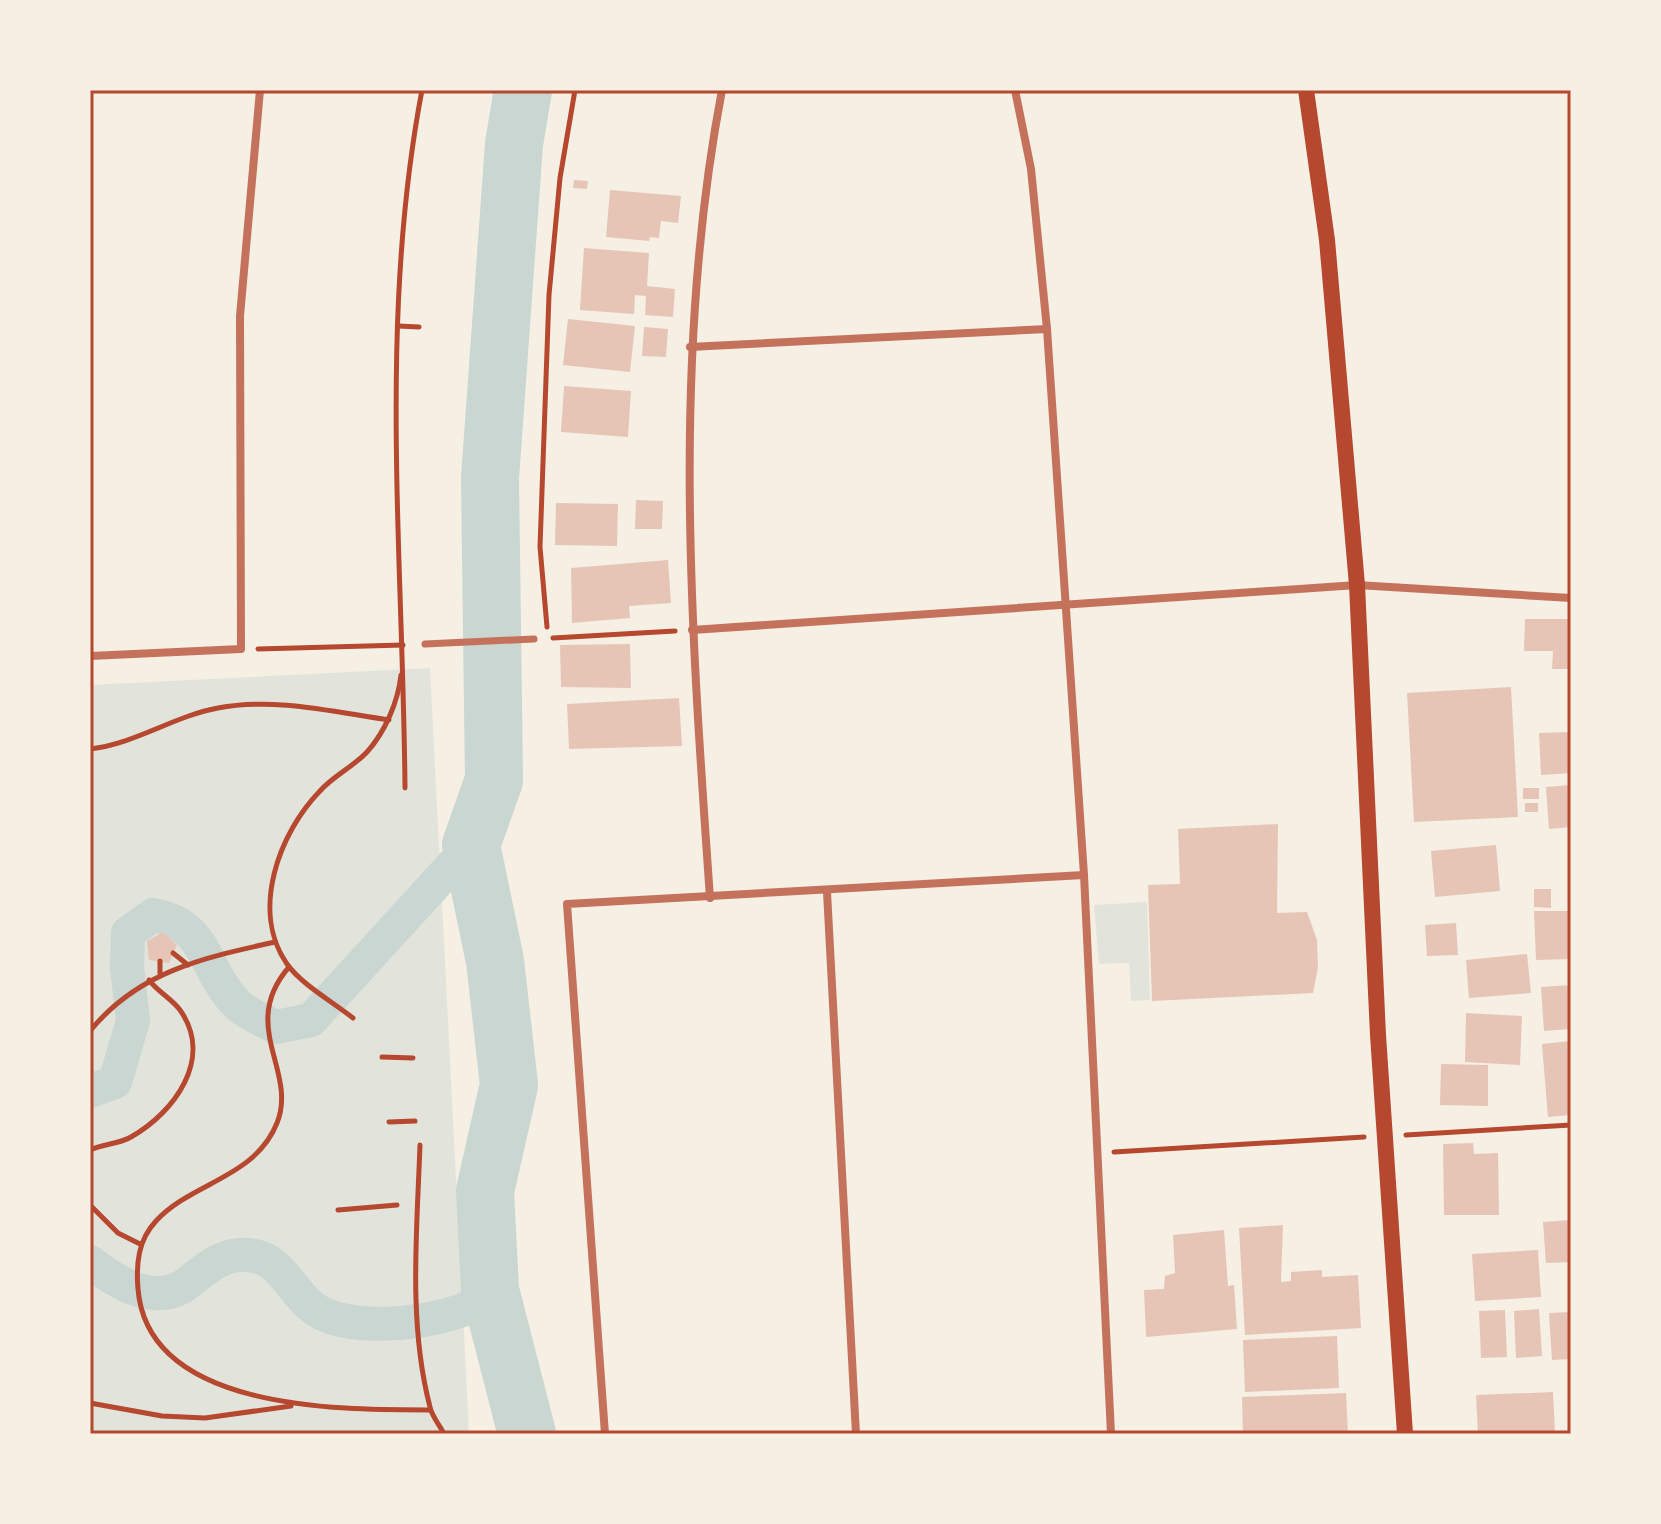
<svg xmlns="http://www.w3.org/2000/svg" width="1661" height="1524" viewBox="0 0 1661 1524" font-family="'Varela Round',sans-serif">
<style>
.green{fill:#e2e4dc}
.lines{fill:none;stroke-linecap:round;stroke-linejoin:round}
.canal{stroke:#c9d6d2;stroke-width:34}
.river{stroke:#c9d6d2;stroke-width:58}
.building{fill:#e6c5b7}
.path{stroke:#b5482f;stroke-width:5}
.pedestrian{stroke:#c5725c;stroke-width:7}
.minor{stroke:#c5725c;stroke-width:8}
.secondary{stroke:#b5482f;stroke-width:16}
.neatline{fill:none;stroke:#b5482f;stroke-width:3}
</style>
<rect width="100%" height="100%" fill="#f6efe4"/>
<g class="green">
<path d="M430 668 469 1434H90V685Z"/>
<path d="M1147 902 1150 1000 1131 1001 1129 963 1099 964 1094 905Z"/>
</g>
<g class="lines">
<g class="canal">
<path d="M90 1091 115 1082 133 1021 127 967 128 933 153 915C210 925 203 972 238 1005 248 1014 264 1021 276 1027L311 1020 471 845"/>
<path d="M90 1262C117 1283 157 1308 189 1282 207 1268 223 1253 248 1255 281 1257 289 1289 312 1307 345 1334 435 1324 472 1306 478 1303 484 1295 490 1290"/>
</g>
<path class="river" d="M523 90 514 144 490 478 494 780 471 845 495 961 509 1085 485 1191 490 1290 527 1434"/>
</g>
<g class="building">
<path d="M574 180 588 181 587 189 573 188Z"/>
<path d="M610 190 681 196 678 223 661 221 659 238 650 237 649 241 606 237Z"/>
<path d="M584 248 649 253 647 286 675 289 673 317 645 315 646 296 635 295 634 314 580 310Z"/>
<path d="M568 319 635 326 630 372 563 365Z"/>
<path d="M644 327 668 329 666 357 642 356Z"/>
<path d="M564 386 631 391 628 437 561 432Z"/>
<path d="M636 500 663 501 662 529H635Z"/>
<path d="M556 503 618 504 617 546 555 545Z"/>
<path d="M668 560 671 603 629 606 630 618 572 623 571 568Z"/>
<path d="M1525 619H1571V669H1552L1553 651H1524Z"/>
<path d="M630 644 631 688 561 687 560 645Z"/>
<path d="M1511 687 1518 817 1414 822 1407 693Z"/>
<path d="M679 698 682 746 569 749 567 704Z"/>
<path d="M1571 732V773L1541 775 1539 733Z"/>
<path d="M1571 785V827L1549 829 1546 787Z"/>
<rect x="1523" y="788" width="16" height="11"/>
<rect x="1525" y="803" width="13" height="9"/>
<path d="M1278 824 1277 913 1307 912 1317 940 1318 967 1313 993 1152 1001 1148 885 1180 884 1178 829Z"/>
<path d="M1496 845 1500 891 1435 897 1431 851Z"/>
<path d="M1534 889H1551V908L1534 907Z"/>
<path d="M1534 911H1571V959L1536 960Z"/>
<path d="M1456 923 1458 955 1427 956 1425 925Z"/>
<path d="M163 932 177 945 169 963 149 960 147 941Z"/>
<path d="M1527 954 1531 993 1469 998 1466 960Z"/>
<path d="M1571 985V1029L1544 1031 1541 987Z"/>
<path d="M1466 1013 1522 1016 1520 1065 1465 1062Z"/>
<path d="M1571 1041V1115L1548 1117 1542 1044Z"/>
<path d="M1441 1064 1488 1065V1106L1440 1105Z"/>
<path d="M1473 1143 1474 1154 1498 1153 1499 1215H1444L1443 1144Z"/>
<path d="M1571 1220V1262L1546 1263 1543 1222Z"/>
<path d="M1283 1225 1281 1282 1291 1281V1272L1322 1270V1277L1358 1275 1361 1328 1245 1335 1239 1228Z"/>
<path d="M1224 1230 1228 1286 1234 1285 1237 1329 1146 1337 1144 1290 1164 1289 1165 1276 1175 1273 1173 1235Z"/>
<path d="M1538 1250 1541 1297 1475 1301 1472 1254Z"/>
<path d="M1539 1309 1542 1356 1516 1358 1514 1311Z"/>
<path d="M1505 1310 1507 1357 1481 1358 1479 1311Z"/>
<path d="M1571 1312V1359L1552 1360 1549 1313Z"/>
<path d="M1337 1336 1339 1388 1245 1392 1243 1340Z"/>
<path d="M1553 1392 1555 1434H1478L1476 1395Z"/>
<path d="M1346 1393 1348 1434H1243L1242 1397Z"/>
</g>
<g class="lines">
<g class="path">
<path d="M398 326 419 327"/>
<path d="M547 627 540 547 549 295 560 178 575 90"/>
<path d="M553 638 675 631"/>
<path d="M258 649 403 645"/>
<path d="M90 749C135 744 174 716 218 708 273 697 334 712 389 720"/>
<path d="M405 788C403 555 378 320 422 90"/>
<path d="M173 953 188 965"/>
<path d="M289 967C238 1026 298 1071 277 1123 255 1178 192 1182 156 1221 138 1240 136 1264 138 1289 148 1411 340 1410 430 1410"/>
<path d="M160 973V961"/>
<path d="M353 1018C333 1002 302 985 287 964 250 911 279 833 320 791 333 776 353 767 367 752 385 732 398 702 401 675"/>
<path d="M90 1031C138 972 202 958 275 942"/>
<path d="M382 1057 413 1058"/>
<path d="M389 1122 415 1121"/>
<path d="M1406 1135 1571 1125"/>
<path d="M420 1145C417 1231 408 1323 430 1407 432 1417 440 1425 444 1434"/>
<path d="M90 1150C103 1144 119 1144 131 1137 175 1112 214 1058 180 1010 172 999 158 992 149 980"/>
<path d="M1114 1152 1364 1137"/>
<path d="M90 1205 118 1233 140 1244"/>
<path d="M338 1210 397 1205"/>
<path d="M90 1403 162 1416 205 1418 291 1406"/>
</g>
<path class="pedestrian" d="M425 644 534 639"/>
<g class="minor">
<path d="M1015 90 1031 169 1047 329 1084 875 1111 1434"/>
<path d="M690 347 1047 329"/>
<path d="M692 630 1357 585 1571 598"/>
<path d="M90 656 241 649 240 316 260 90"/>
<path d="M827 892 856 1434"/>
<path d="M710 898C691 628 671 357 722 90"/>
<path d="M605 1434 567 904 1084 875"/>
</g>
<path class="secondary" d="M1306 90 1327 240 1357 585 1378 1035 1405 1434"/>
</g>
<rect width="1661" height="1524" fill="none" stroke="#f6efe4" stroke-width="184"/>
<rect x="92" y="92" width="1477" height="1340" class="neatline"/>
</svg>
